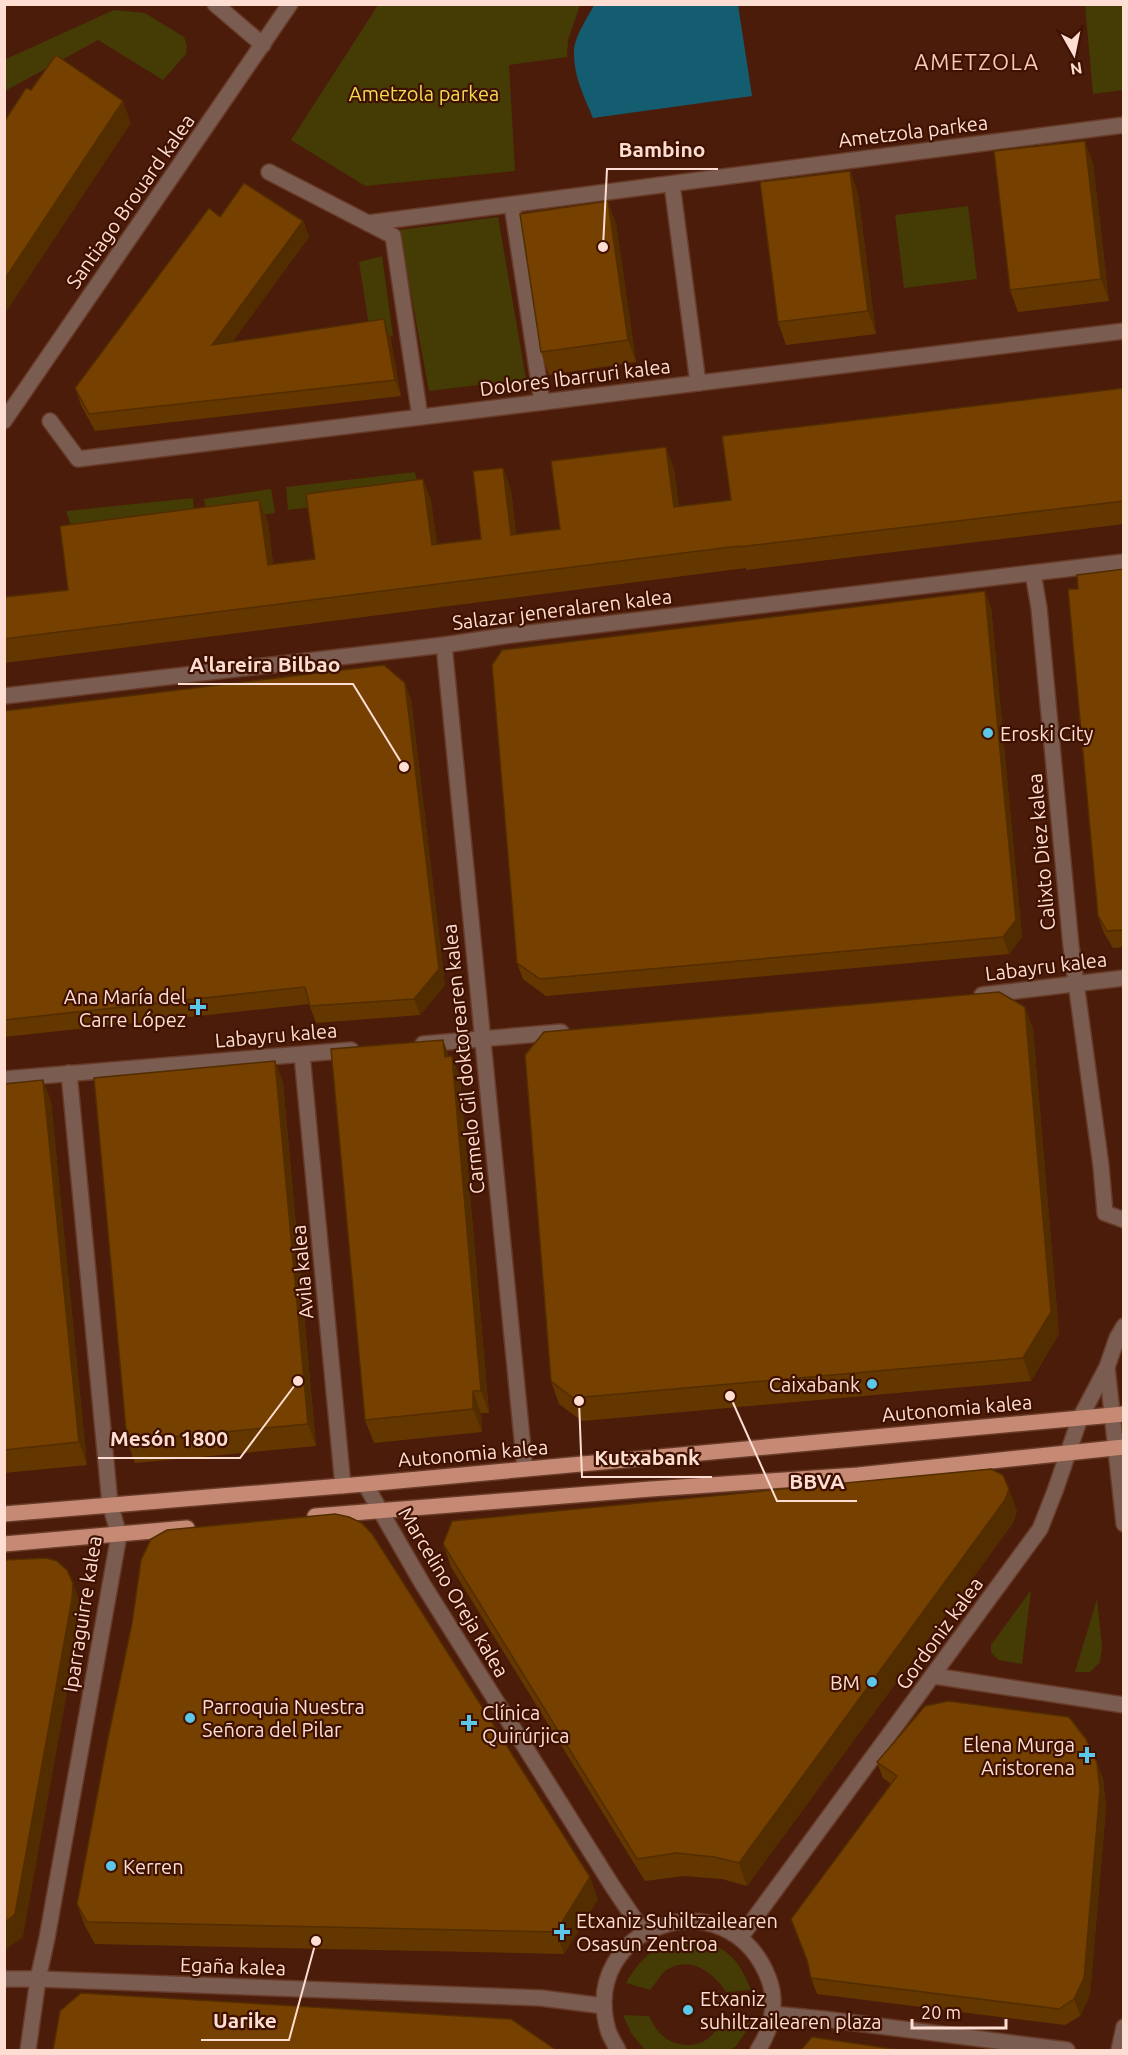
<svg xmlns="http://www.w3.org/2000/svg" width="1128" height="2055" viewBox="0 0 1128 2055" font-family="Ubuntu,sans-serif">
<style>
.green{fill:#443c04}
.water{fill:#145d71}
.lines{fill:none;stroke-linecap:round;stroke-linejoin:round}
.street-casing{stroke:#683b29;stroke-width:18}
.primary-casing{stroke:#683b29;stroke-width:18}
.street{stroke:#7a5c51;stroke-width:15}
.primary{stroke:#c68973;stroke-width:15}
.wall{fill:#653700}
.shaded-wall{fill:#522d00}
.building{fill:#754000;stroke:#522d00;stroke-width:1.5}
.poi-dot{fill:#5cc7e8;stroke:#3f1101;stroke-width:2}
.labels{text-anchor:middle;dominant-baseline:central;stroke-width:4.5;stroke-linejoin:round;paint-order:stroke}
.park-label{font-size:20px;fill:#f2dd54;stroke:#3f1101}
.street-label{font-size:20px;fill:#feded3;stroke:#3f1101}
.poi-label{font-size:20px;fill:#feded3;stroke:#3f1101;text-anchor:start}
.quarter-label{font-size:22px;letter-spacing:1.5px;fill:#f6c8b7;stroke:#3f1101}
.leader{fill:none;stroke:#feded3;stroke-width:2}
.callout-dot{fill:#feded3;stroke:#3f1101;stroke-width:2}
.callout-label{font-size:21px;text-anchor:middle;font-weight:bold;fill:#feded3;stroke:#3f1101;stroke-width:4.5;stroke-linejoin:round;paint-order:stroke}
</style>
<rect width="100%" height="100%" fill="#4b1c09"/>
<g class="green">
<path d="M378 5H580L568 40 567 57 509 65 515 171 365 186 291 140Z"/>
<path d="M1085 5H1123V90L1093 94Z"/>
<path d="M114 10 145 13 184 37 187 46 186 54 163 80 98 40 5 91 4 60Z"/>
<path d="M968 206 977 279 904 288 895 215Z"/>
<path d="M498 217 526 379 429 391 399 230Z"/>
<path d="M382 256 393 336 371 338 359 262Z"/>
<path d="M415 472 419 494 288 510 286 487Z"/>
<path d="M271 489 275 513 208 523 204 499Z"/>
<path d="M193 498 195 523 74 535 66 511Z"/>
<path d="M1031 1590 1022 1664 998 1660 991 1652V1645Z"/>
<path d="M1097 1599 1102 1647 1100 1662 1090 1672H1075Z"/>
<path d="M690 1937C725 1946 738 1956 751 1990L726 1992C714 1972 688 1954 665 1971 660 1976 655 1984 650 1990L626 1983C642 1955 659 1943 690 1937Z"/>
<path d="M623 2015 649 2016C652 2021 655 2028 659 2032 671 2047 697 2050 711 2036 715 2032 718 2026 722 2021L752 2023 736 2046 730 2050H645L631 2033Z"/>
</g>
<path class="water" d="M595 4 738 5 752 96 593 118C584 96 573 75 574 51 574 38 588 16 595 4Z"/>
<g class="lines">
<g class="street-casing">
<g id="street">
<path d="M215 4 263 45"/>
<path d="M269 172 393 236 420 417"/>
<path d="M672 184 698 383"/>
<path d="M512 205 542 402"/>
<path d="M368 223 1124 125"/>
<path d="M4 421 290 4"/>
<path d="M50 421 78 459 1124 331"/>
<path d="M1033 573 1039 608 1071 946 1101 1166 1105 1213 1124 1220"/>
<path d="M444 645 525 1469"/>
<path d="M4 696 444 645 504 636 1124 562"/>
<path d="M982 995 1124 978"/>
<path d="M423 1044 561 1032"/>
<path d="M302 1055 343 1486"/>
<path d="M4 1079 351 1050"/>
<path d="M1107 1367 1124 1524"/>
<path d="M365 1484 422 1583 613 1887 644 1933"/>
<path d="M934 1676 1124 1705"/>
<path d="M740 1938 1040 1529 1055 1491 1080 1418 1107 1367 1117 1338 1124 1326"/>
<path d="M4 1979H38L541 1998 604 2006"/>
<path d="M773 2014 824 2019 1067 2050"/>
<path d="M28 2050 38 1979 47 1938 119 1535 110 1504 69 1073"/>
<path d="M618 2050C615 2044 610 2037 608 2030 578 1925 727 1875 768 1977 778 2001 772 2029 758 2050"/>
<path d="M1119 2050 1124 2027"/>
</g>
</g>
<g class="primary-casing">
<g id="primary">
<path d="M4 1514 365 1484 1124 1414"/>
<path d="M315 1516 651 1489 858 1475 1124 1447"/>
<path d="M4 1544 187 1528"/>
</g>
</g>
<use href="#street" class="street"/>
<use href="#primary" class="primary"/>
</g>
<g class="wall">
<path d="M1093 163 1109 301 1018 312 1010 290Z"/>
<path d="M850 171 858 194 876 334 786 345 778 322Z"/>
<path d="M220 217 303 221 309 237 232 342 390 336 401 396 95 431 81 405 75 388Z"/>
<path d="M616 223 636 362 549 375 541 352Z"/>
<path d="M1124 388V524L746 570V568L4 663V597L68 590 259 500 268 522 273 564 315 559 423 479 431 501 437 544 481 539 503 468 511 490 516 534 560 529 674 469 679 507 731 500Z"/>
<path d="M1124 569V947L1113 948 1104 933 1098 916 1078 589Z"/>
<path d="M991 607 1022 937 1009 954 546 996 523 979 517 963Z"/>
<path d="M411 699 445 985 420 1015 316 1023 309 1004 4 1037V711Z"/>
<path d="M1025 1007 1033 1029 1059 1334 1031 1381 582 1421 559 1404 551 1381Z"/>
<path d="M443 1040 449 1057 452 1056 460 1079 489 1413H481L482 1432 374 1443 365 1420Z"/>
<path d="M275 1061 283 1083 316 1446 135 1463 127 1441Z"/>
<path d="M43 1080 51 1102 87 1465 4 1473V1084Z"/>
<path d="M1017 1511 1013 1523 747 1886 722 1879 684 1876 645 1881 451 1567 443 1544Z"/>
<path d="M877 1762 1097 1763 1103 1779 1106 1807 1090 1995 1080 2016 1065 2025 817 1994 811 1978 808 1963 791 1919 891 1784 883 1778Z"/>
<path d="M598 1899 564 1954 95 1944 85 1926 77 1904Z"/>
</g>
<g class="shaded-wall">
<path d="M123 101 131 123 4 315V280Z"/>
<path d="M1085 141 1093 163 1109 301 1101 279Z"/>
<path d="M850 171 858 194 876 334 868 311Z"/>
<path d="M608 201 616 223 636 362 628 340Z"/>
<path d="M303 221 309 237 218 362 212 345Z"/>
<path d="M384 319 390 336 401 396 395 380Z"/>
<path d="M666 447 674 469 682 530 674 507Z"/>
<path d="M503 468 511 490 519 558 511 535Z"/>
<path d="M423 479 431 501 440 567 432 545Z"/>
<path d="M259 500 268 522 276 588 268 565Z"/>
<path d="M985 591 991 607 1022 937 1009 954 1003 937Z"/>
<path d="M405 683 411 699 445 985 420 1015 414 999Z"/>
<path d="M1025 1007 1033 1029 1059 1334 1031 1381 1023 1358Z"/>
<path d="M443 1040 451 1063 445 1057Z"/>
<path d="M452 1056 460 1079 489 1413 481 1391Z"/>
<path d="M275 1061 283 1083 316 1446 308 1424Z"/>
<path d="M43 1080 51 1102 87 1465 79 1442Z"/>
<path d="M473 1391 481 1413 482 1432 473 1409Z"/>
<path d="M1009 1489 1017 1511 1013 1523 747 1886 739 1863Z"/>
<path d="M73 1583 81 1606 80 1621 23 1937 4 1951V1923Z"/>
<path d="M1097 1763 1103 1779 1106 1807 1090 1995 1080 2016 1074 1999Z"/>
<path d="M590 1877 598 1899 564 1954 556 1932Z"/>
</g>
<g class="building">
<path d="M56 55 123 101 4 280V122L26 88 31 90Z"/>
<path d="M1085 141 1101 279 1010 290 994 151Z"/>
<path d="M850 171 868 311 778 322 760 182Z"/>
<path d="M244 183 303 221 212 345 384 319 395 380 89 414 75 388 209 208 220 217Z"/>
<path d="M608 201 628 340 541 352 520 214Z"/>
<path d="M1124 388V501L738 547V546L4 639V597L68 590 60 526 259 500 268 565 315 559 306 494 423 479 432 545 481 539 473 471 503 468 511 535 560 529 551 461 666 447 674 507 731 500 722 436Z"/>
<path d="M1124 569V930L1107 931 1098 916 1068 589H1078L1077 575Z"/>
<path d="M985 591 1016 920 1003 937 540 979 517 963 492 665 502 650Z"/>
<path d="M384 665 405 683 439 969 414 999 310 1006 305 987 4 1020V711Z"/>
<path d="M999 992 1025 1007 1051 1312 1023 1358 573 1398 551 1381 525 1055 544 1032Z"/>
<path d="M443 1040 445 1057 452 1056 481 1391H473V1409L365 1420 331 1049Z"/>
<path d="M275 1061 308 1424 127 1441 94 1078Z"/>
<path d="M43 1080 79 1442 4 1450V1084Z"/>
<path d="M991 1469 1003 1475 1009 1489 1005 1500 739 1863 714 1857 676 1853 637 1859 443 1544 452 1521Z"/>
<path d="M335 1514 349 1517 362 1523 373 1535 590 1877 556 1932 87 1922 77 1904 107 1743 132 1623 141 1560 151 1539 167 1530Z"/>
<path d="M46 1558 57 1561 67 1570 73 1583 72 1599 15 1914 4 1923V1560Z"/>
<path d="M948 1701 1069 1717 1086 1739 1097 1763 1100 1790 1084 1978 1074 1999 1059 2009 811 1978 807 1960 791 1919 897 1776 877 1762 925 1706Z"/>
<path d="M81 1993 511 2019 556 2050H53L60 2011Z"/>
<path d="M812 2037 900 2050H801Z"/>
</g>
<g class="poi-dot">
<circle cx="988" cy="733" r="6"/>
<path d="M195 998h6v6h6v6h-6v6h-6v-6h-6v-6h6z"/>
<circle cx="872" cy="1384" r="6"/>
<circle cx="872" cy="1682" r="6"/>
<circle cx="190" cy="1718" r="6"/>
<path d="M466 1714h6v6h6v6h-6v6h-6v-6h-6v-6h6z"/>
<path d="M1084 1746h6v6h6v6h-6v6h-6v-6h-6v-6h6z"/>
<circle cx="111" cy="1866" r="6"/>
<path d="M559 1923h6v6h6v6h-6v6h-6v-6h-6v-6h6z"/>
<circle cx="688" cy="2010" r="6"/>
</g>
<g class="labels">
<g class="park-label">
<text x="424" y="93">Ametzola parkea</text>
</g>
<g class="street-label">
<text transform="translate(913 131) rotate(-7)">Ametzola parkea</text>
<text transform="translate(130 201) rotate(-55)">Santiago Brouard kalea</text>
<text transform="translate(575 377) rotate(-7)">Dolores Ibarruri kalea</text>
<text transform="translate(562 609) rotate(-7)">Salazar jeneralaren kalea</text>
<text transform="translate(1041 852) rotate(-95)">Calixto Diez kalea</text>
<text transform="translate(1046 966) rotate(-7)">Labayru kalea</text>
<text transform="translate(276 1035) rotate(-5)">Labayru kalea</text>
<text transform="translate(463 1059) rotate(-96)">Carmelo Gil doktorearen kalea</text>
<text transform="translate(302 1272) rotate(-95)">Avila kalea</text>
<text transform="translate(957 1408) rotate(-5)">Autonomia kalea</text>
<text transform="translate(473 1453) rotate(-5)">Autonomia kalea</text>
<text transform="translate(454 1592) rotate(59)">Marcelino Oreja kalea</text>
<text transform="translate(82 1614) rotate(-81)">Iparraguirre kalea</text>
<text transform="translate(939 1633) rotate(-54)">Gordoniz kalea</text>
<text transform="translate(233 1966) rotate(2)">Egaña kalea</text>
</g>
<g class="poi-label">
<text x="1000" y="733">Eroski City</text>
<text x="186" y="996" text-anchor="end">Ana María del<tspan x="186" dy="23">Carre López</tspan></text>
<text x="860" y="1384" text-anchor="end">Caixabank</text>
<text x="860" y="1682" text-anchor="end">BM</text>
<text x="202" y="1706">Parroquia Nuestra<tspan x="202" dy="23">Señora del Pilar</tspan></text>
<text x="482" y="1712">Clínica<tspan x="482" dy="23">Quirúrjica</tspan></text>
<text x="1075" y="1744" text-anchor="end">Elena Murga<tspan x="1075" dy="23">Aristorena</tspan></text>
<text x="123" y="1866">Kerren</text>
<text x="576" y="1920">Etxaniz Suhiltzailearen<tspan x="576" dy="23">Osasun Zentroa</tspan></text>
<text x="700" y="1998">Etxaniz<tspan x="700" dy="23">suhiltzailearen plaza</tspan></text>
</g>
<g class="quarter-label">
<text x="977" y="61">AMETZOLA</text>
</g>
</g>
<path class="leader" d="M603 247L607 169H718M404 767L353 684H178M298 1381L240 1458H98M579 1401L582 1477H712M730 1396L777 1501H857M316 1941L289 2040H201"/>
<g class="callout-dot">
<circle cx="603" cy="247" r="6"/>
<circle cx="404" cy="767" r="6"/>
<circle cx="298" cy="1381" r="6"/>
<circle cx="579" cy="1401" r="6"/>
<circle cx="730" cy="1396" r="6"/>
<circle cx="316" cy="1941" r="6"/>
</g>
<g class="callout-label">
<text x="662" y="157">Bambino</text>
<text x="265" y="672">A'lareira Bilbao</text>
<text x="169" y="1446">Mesón 1800</text>
<text x="647" y="1465">Kutxabank</text>
<text x="817" y="1489">BBVA</text>
<text x="245" y="2028">Uarike</text>
</g>
<rect width="1128" height="2055" fill="none" stroke="#feded3" stroke-width="12"/>
<g transform="translate(1074 54) rotate(171)" stroke="#3f1101" stroke-width="4.5" paint-order="stroke">
<path d="M0-4.5L10 22L0 15L-10 22Z" fill="#feded3"/>
<text y="-9" font-size="16" font-weight="bold" text-anchor="middle" fill="#feded3">N</text>
</g>
<path d="M912 2019v9h94v-9" fill="none" stroke="#feded3" stroke-width="3"/>
<text x="921" y="2019" font-size="18" fill="#feded3" stroke="#3f1101" stroke-width="4.5" paint-order="stroke">20 m</text>
</svg>
